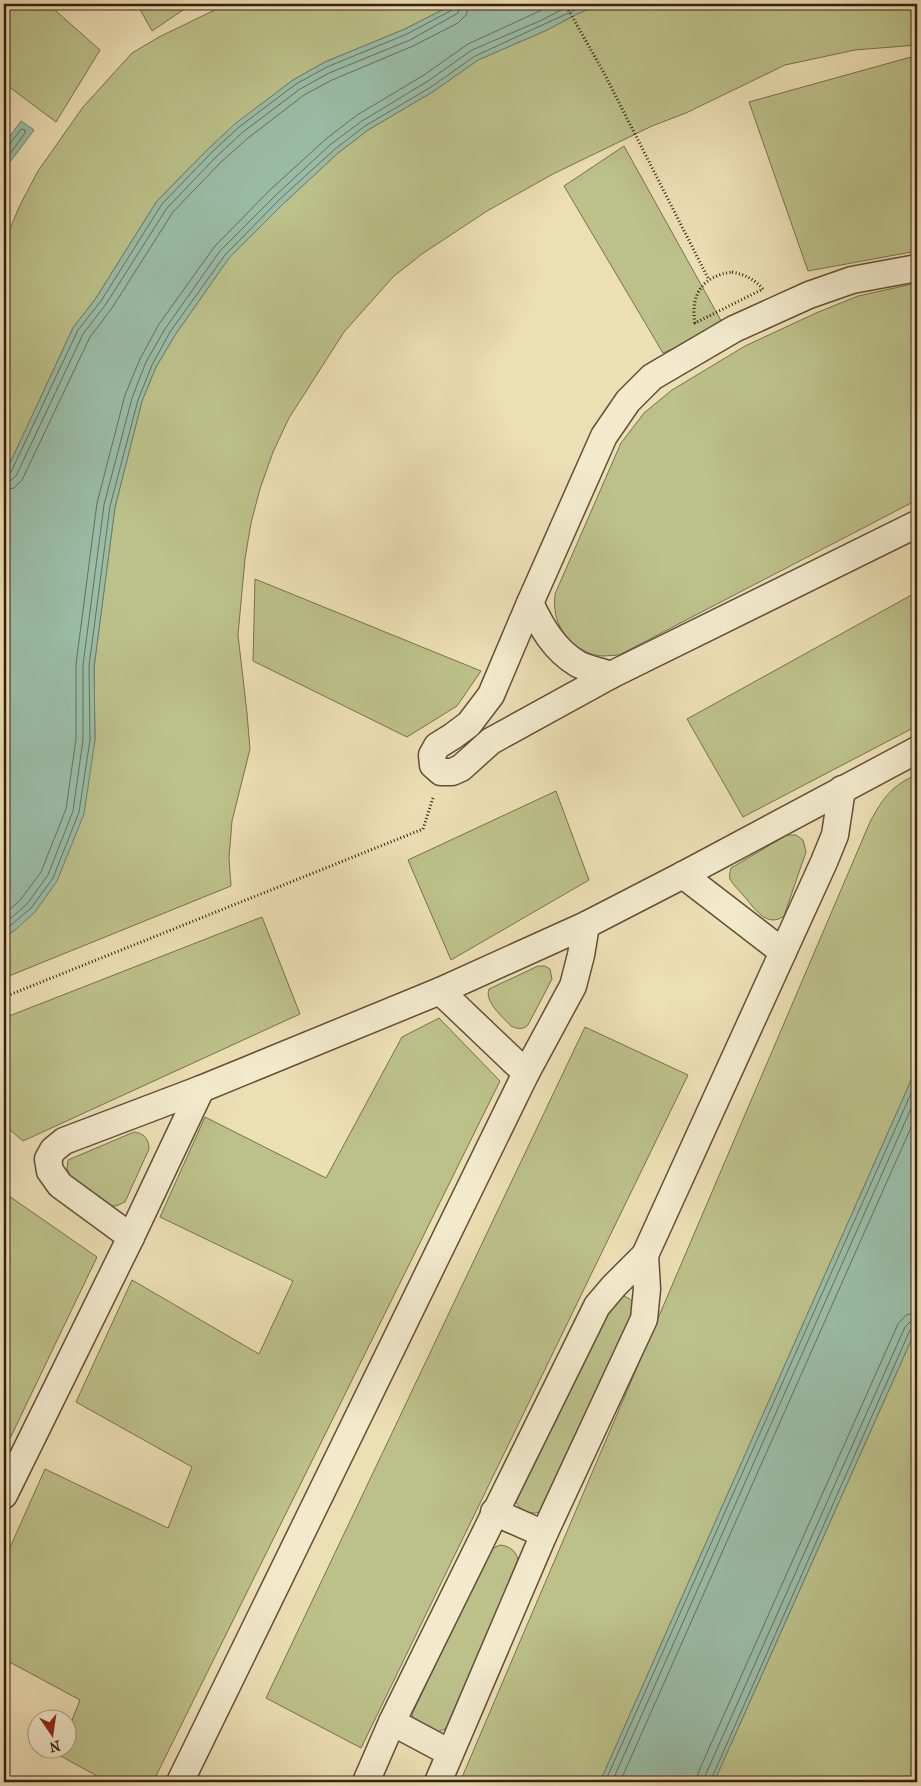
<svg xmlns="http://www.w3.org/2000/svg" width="921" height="1786" viewBox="0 0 921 1786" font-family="'IM FELL French Canon',serif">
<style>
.green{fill:#bcc18a;stroke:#7a704e}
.water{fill:#9abda7;stroke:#727e6b}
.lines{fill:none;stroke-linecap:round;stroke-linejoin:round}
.shore{stroke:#686e5c;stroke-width:1}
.street-casing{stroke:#644f3a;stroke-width:29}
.path{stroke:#371f11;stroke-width:3;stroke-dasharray:1 2.5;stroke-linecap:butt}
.street{stroke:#f3eace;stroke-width:26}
</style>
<rect width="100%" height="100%" fill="#eddfb4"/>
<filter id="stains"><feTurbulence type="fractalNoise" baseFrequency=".004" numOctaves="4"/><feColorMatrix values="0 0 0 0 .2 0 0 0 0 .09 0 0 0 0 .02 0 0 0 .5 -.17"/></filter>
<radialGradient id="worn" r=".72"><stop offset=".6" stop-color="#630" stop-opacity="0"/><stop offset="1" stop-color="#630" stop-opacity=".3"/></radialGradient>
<g class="green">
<path d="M4 4H48L100 50 56 122 4 83Z"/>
<path d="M137 4H192L152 31Z"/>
<path d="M227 4H454L405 29 325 62 293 80 236 124 208 149 157 201 96 298 73 328 4 476V243L20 205 38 171 83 107 132 53 159 37Z"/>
<path d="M602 4H917V45L855 50 785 65 686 113 652 126 553 174 487 211 422 254 394 276 344 332 289 418 273 452 260 489 251 523 245 559 238 635 247 713 250 749 232 821 229 858 231 886 4 978V937L14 931 95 740 94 667 115 507 142 401 156 367 175 335 229 258 284 203 338 153 368 130 434 91 478 60 547 30 579 13Z"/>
<path d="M911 57 917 98V251L808 271 749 102Z"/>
<path d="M624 146 724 326 663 353 564 186Z"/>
<path d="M917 283V500L619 655C614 655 608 656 603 656 580 655 557 633 555 610 554 605 555 599 555 594L621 443 644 413 672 390 745 346 816 313 858 296Z"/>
<path d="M255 579 481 671 457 706 407 737 253 661Z"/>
<path d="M917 592V726L743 817 687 719Z"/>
<path d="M917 774V1067L600 1782H460L870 822C884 796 891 787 917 774Z"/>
<path d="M556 791 589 880 451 960 408 860Z"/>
<path d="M787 835H796L803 840 806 852 784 916C766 929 754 907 743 895 739 890 733 885 730 879 729 875 730 872 731 868Z"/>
<path d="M262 917 300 1014 23 1141 4 1125V1018Z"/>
<path d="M538 966H545L550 969 552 979 528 1025C523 1030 517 1029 511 1026 503 1017 484 1002 489 989Z"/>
<path d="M439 1018 500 1081 153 1782H108L57 1754 60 1749 68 1748V1730L80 1700 4 1659V1561L45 1469 168 1528 192 1467 76 1402 132 1280 259 1354 293 1281 160 1217 205 1117 326 1178 402 1037Z"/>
<path d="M585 1027 688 1075 361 1748 266 1698Z"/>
<path d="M134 1132C144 1133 149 1139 149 1149L125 1202 116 1206 107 1205 71 1178 67 1169 68 1160Z"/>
<path d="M9 1196 97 1257 4 1451V1207Z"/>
<path d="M620 1296C628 1296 634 1301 636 1309L541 1512C529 1515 518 1511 515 1498L612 1300Z"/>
<path d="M917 1327V1782H714Z"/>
<path d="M500 1545C511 1546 519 1553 518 1565L447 1728 435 1733 413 1721 412 1714 491 1549Z"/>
</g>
<g class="water">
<path d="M454 4H602L579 13 547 30 478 60 434 91 368 130 338 153 284 203 229 258 175 335 156 367 142 401 115 507 94 667 95 740 84 814 57 881 35 912 14 931 4 937V476L73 328 96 298 157 201 208 149 236 123 293 80 325 62 405 29Z"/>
<path d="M21 121 34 130 7 166 4 163V144Z"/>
<path d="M917 1067V1327L714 1782H600Z"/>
</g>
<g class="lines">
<g class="shore">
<path d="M4 147 9 145 21 129 25 130V133L6 159 4 160"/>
<path d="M4 476 8 475 11 472 78 330 101 301 162 204 212 152 239 127 296 84 327 67 407 34 452 10 455 4"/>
<path d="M4 482 10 481 16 476 83 334 106 304 167 208 216 157 243 132 300 89 329 73 410 40 458 13 461 4"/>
<path d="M4 490 14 488 22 480 90 337 112 308 173 212 221 162 248 138 304 95 332 80 413 46 458 23 466 15 469 4"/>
<path d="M4 915 21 899 41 872 66 809 76 739V664L97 503 125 395 140 359 159 324 215 246 271 189 326 139 357 115 424 75 468 44 555 4"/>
<path d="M4 924 27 904 48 875 73 811 83 740V665L104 505 132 398 146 362 165 329 220 251 276 195 331 144 362 121 428 81 472 50 542 20 572 4"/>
<path d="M4 931 31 908 53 878 79 812 90 740 89 666 110 506 138 400 152 365 170 332 225 255 280 199 335 149 365 126 431 87 475 56 588 4"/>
<path d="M605 1782 917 1080"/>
<path d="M612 1782 917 1095"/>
<path d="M620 1782 917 1114"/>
<path d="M696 1782 698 1773 898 1324 906 1315 917 1313"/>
<path d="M704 1782 705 1776 905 1327 910 1322 917 1320"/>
<path d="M710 1782 910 1330 913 1327 917 1326"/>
</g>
<g class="street-casing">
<g id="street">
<path d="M917 268 852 280 809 295 734 329 652 377 628 401 604 436 530 603 491 695 469 724 453 736 437 746 432 755 433 765 441 772H452L461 768 491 741 611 675 917 524"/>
<path d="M530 603C541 626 554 650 578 664 587 669 600 671 611 675"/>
<path d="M683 875 783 952"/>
<path d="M440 991 526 1073"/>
<path d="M131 1237 60 1185 50 1171 48 1159 53 1150 64 1141 201 1089 440 991 586 925 683 875 917 750"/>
<path d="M4 1495 131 1237 201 1089"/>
<path d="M494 1512 544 1534"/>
<path d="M392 1722 450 1753"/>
<path d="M180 1782 526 1073 573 986 581 955 586 925"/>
<path d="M366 1782 392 1722 597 1306 614 1286 645 1255 824 862 835 835 842 789"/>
<path d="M438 1782 544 1534 644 1319 647 1289 645 1255"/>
</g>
</g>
<g class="path">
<path d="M565 4 604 73 709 280"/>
<path d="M732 272C746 275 754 279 763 289L695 323C690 294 703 276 732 272Z"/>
<path d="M4 997 423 829 433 798"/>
</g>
<use href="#street" class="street"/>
</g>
<rect width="921" height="1786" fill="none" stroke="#eddfb4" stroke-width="20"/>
<rect x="5" y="5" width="911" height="1776" fill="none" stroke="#371f11" stroke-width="2.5"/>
<rect x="10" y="10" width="901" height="1766" fill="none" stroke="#371f11"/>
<g transform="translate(52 1734) rotate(167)"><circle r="24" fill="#f3eace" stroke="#a89982"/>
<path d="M0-4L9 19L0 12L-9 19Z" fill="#8f2418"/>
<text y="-8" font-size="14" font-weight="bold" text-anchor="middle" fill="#371f11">N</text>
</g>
<rect width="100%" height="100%" filter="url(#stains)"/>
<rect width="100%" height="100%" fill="url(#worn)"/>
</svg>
